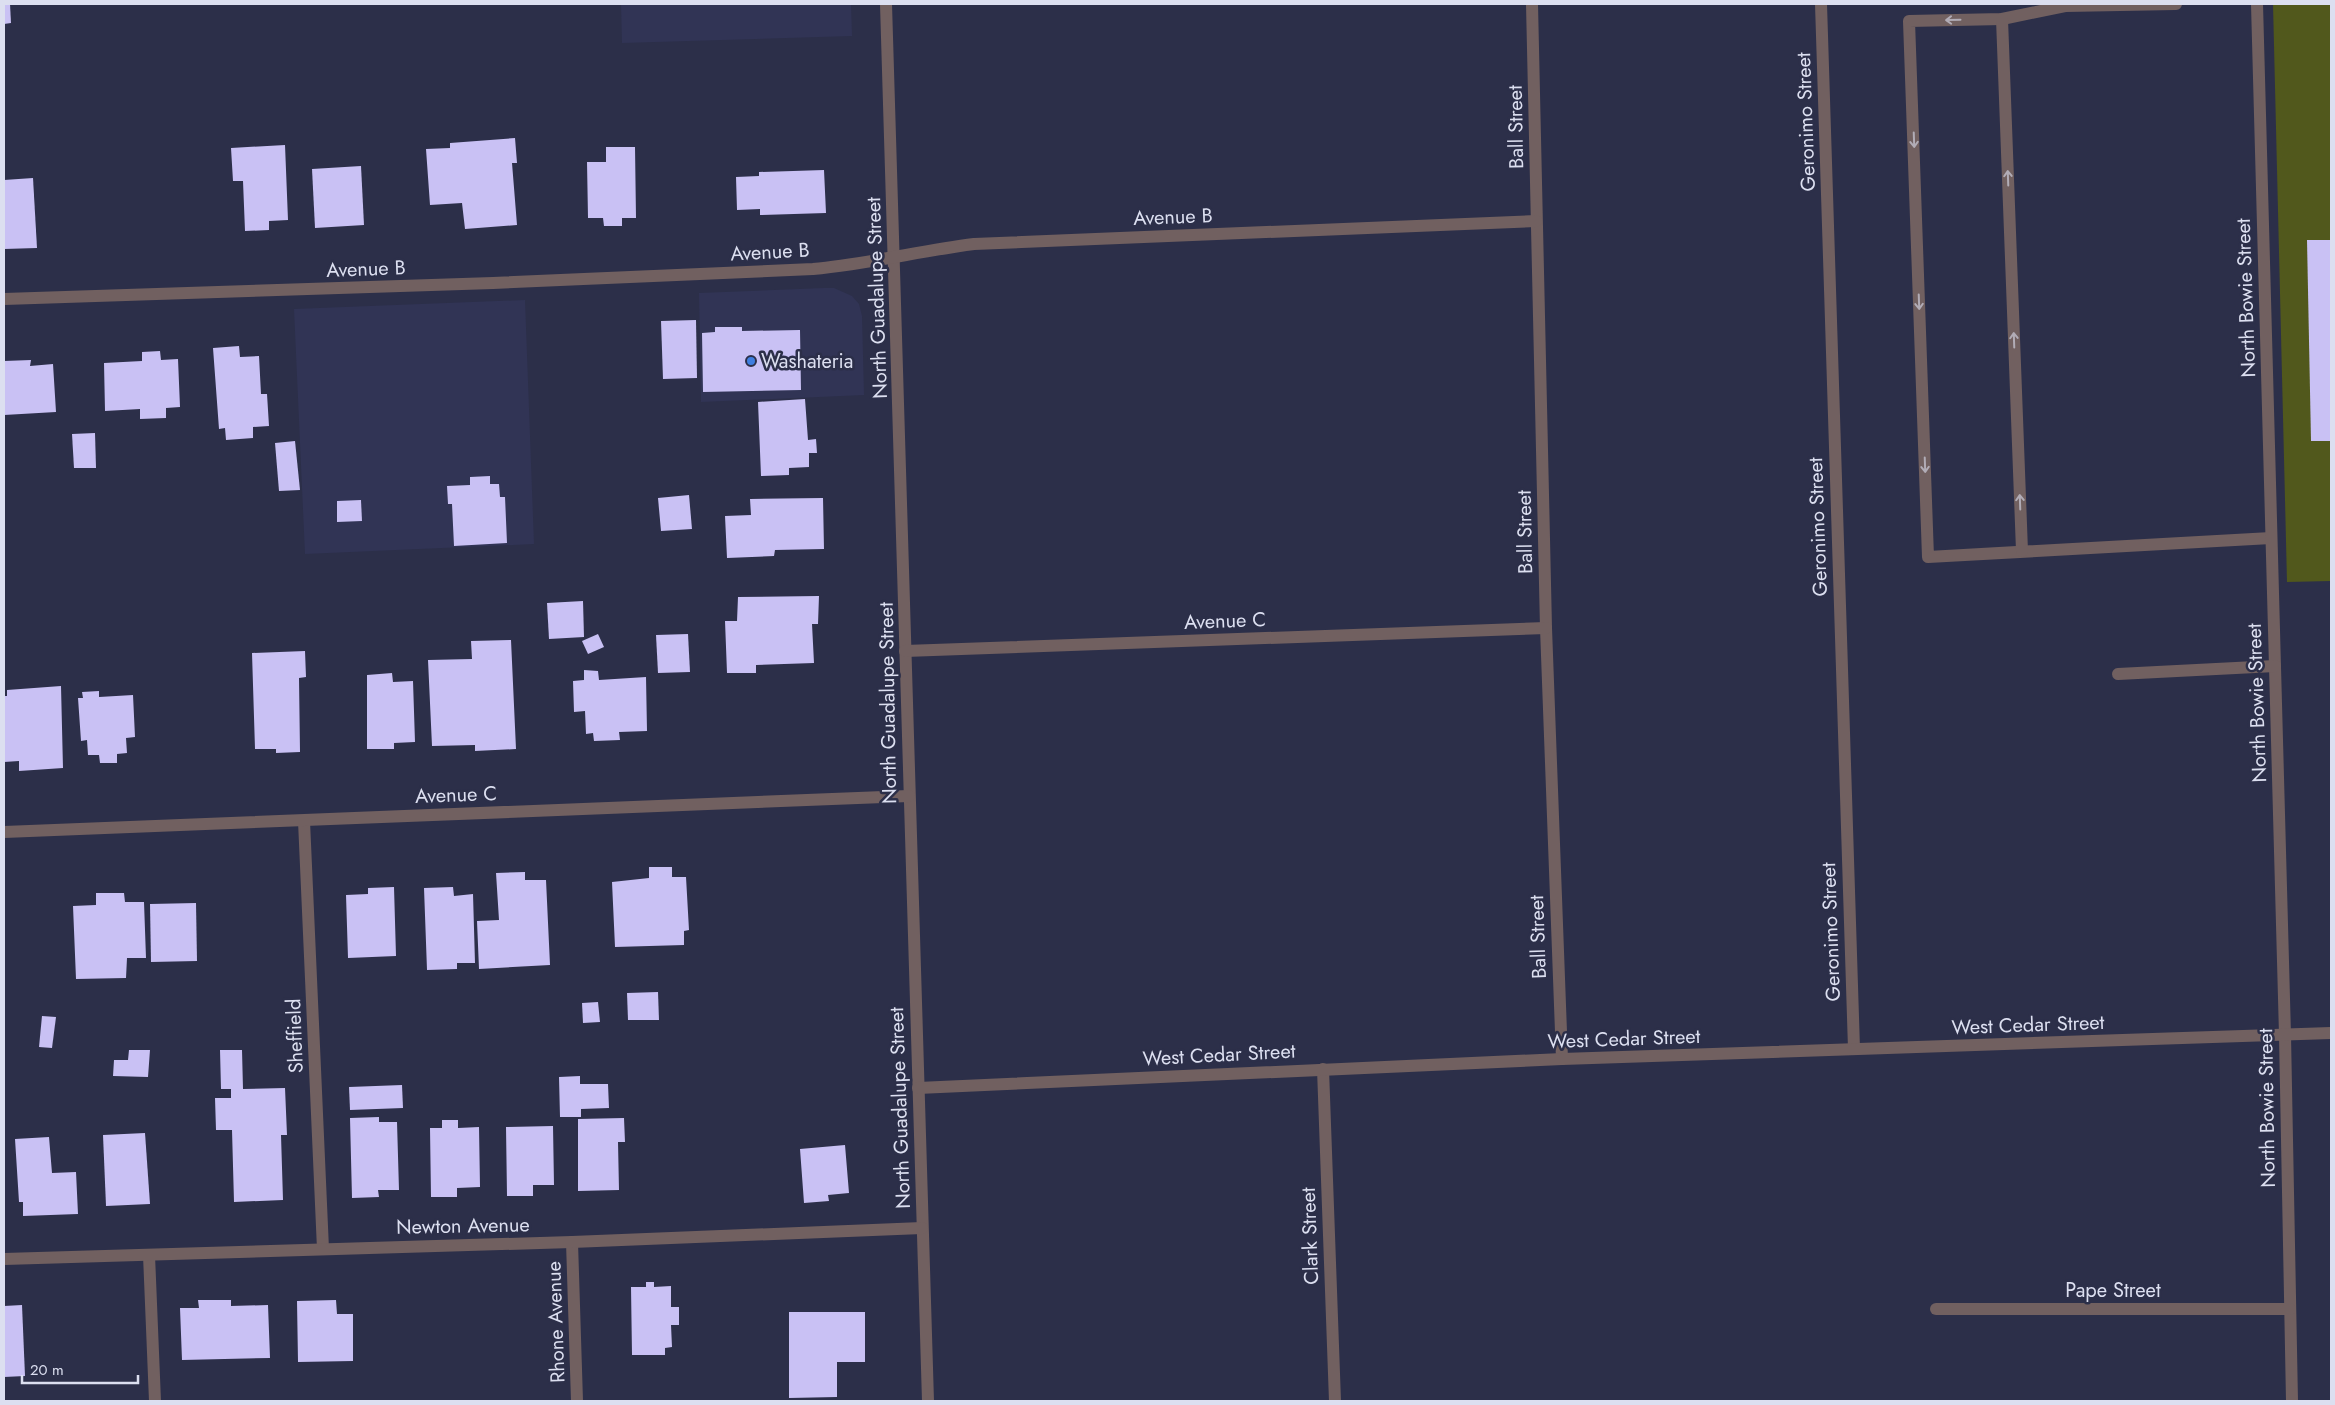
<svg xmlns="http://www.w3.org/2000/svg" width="2335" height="1405" viewBox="0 0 2335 1405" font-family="Jost,sans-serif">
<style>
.built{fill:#313455}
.green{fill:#51581c}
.building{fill:#c9c1f4}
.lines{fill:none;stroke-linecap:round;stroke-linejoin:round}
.minor{stroke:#716060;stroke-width:12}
.oneway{stroke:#b1acb6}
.shop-dot{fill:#3f7fe0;stroke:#2c2f49;stroke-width:2}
.labels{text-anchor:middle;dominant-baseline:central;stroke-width:5;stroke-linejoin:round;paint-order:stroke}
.street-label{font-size:20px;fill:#dcdff0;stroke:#2c2f49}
.poi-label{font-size:20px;fill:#dcdff0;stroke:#2c2f49;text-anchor:start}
</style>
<rect width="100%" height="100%" fill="#2c2f49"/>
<g class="built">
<path d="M621 4H851L852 36 622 43Z"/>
<path d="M824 288H834L852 296 859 304 862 316 864 395 701 402 699 293Z"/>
<path d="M525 300 534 544 305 554 294 309Z"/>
</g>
<path class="green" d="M2273 4H2331V581L2287 582Z"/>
<g class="building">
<path d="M4 4H10L11 23 4 24Z"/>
<path d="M515 138 517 163H512L517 225 465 229 462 203 430 205 426 149 450 148V143Z"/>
<path d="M285 145 288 220 269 221V230L245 231 243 181H233L231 148Z"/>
<path d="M606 147H635L636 218H622V226H604L603 218H588L587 162H606Z"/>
<path d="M361 166 364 225 315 228 312 169Z"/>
<path d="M824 170 826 213 760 215V209L737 210 736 177 759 176V172Z"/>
<path d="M33 178 37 248 4 249V180Z"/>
<path d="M2307 240H2331V441H2311Z"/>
<path d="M696 320 697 378 663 379 661 321Z"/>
<path d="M715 327H742V331L800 330 801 390 703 392 702 333 715 332Z"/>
<path d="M239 346 240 357 259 356 261 394H267L269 426 253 427V438L226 440 225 428 219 429 213 348Z"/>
<path d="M160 351 161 360 178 359 180 407 166 408V418L140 419V409L105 411 104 363 142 361V352Z"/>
<path d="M31 360 30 366 53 364 56 412 4 415V361Z"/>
<path d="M805 399 808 440 816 439 817 453H809V467L789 468V475L761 476 758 402Z"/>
<path d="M95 433 96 468H74L72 434Z"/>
<path d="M295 441 300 490 279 491 275 443Z"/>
<path d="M490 476V484H499L500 497H505L507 543 454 546 452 504H448L447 486 470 485V477Z"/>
<path d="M689 495 692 529 661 531 658 498Z"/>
<path d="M823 498 824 549 775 550 774 556 727 558 725 516 751 515 750 499Z"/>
<path d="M361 500 362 521 337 522V501Z"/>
<path d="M819 596 818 624H812L814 663 756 665V673H727L725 621H737L738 597Z"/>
<path d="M583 601 584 637 549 639 547 603Z"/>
<path d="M598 634 604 647 588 654 582 641Z"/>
<path d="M688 634 690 672 658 673 656 635Z"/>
<path d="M511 640 516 749 475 751V745L432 746 428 660 472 659 471 641Z"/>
<path d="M305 651 306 677 299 678 300 752 276 753V749H255L252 653Z"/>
<path d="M584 670 598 671 599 680 646 677 647 731 619 732 620 740 594 741 593 733 586 734 585 711 574 712 573 681 584 680Z"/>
<path d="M392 673 393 682 413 681 415 742 394 743V749H367V675Z"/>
<path d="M61 686 63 768 19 771V761L4 762V696H7V690Z"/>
<path d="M99 691V697L133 695 135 737 126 738 127 753 117 754V763H100L99 755H88L87 740 81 741 78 698H83L82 692Z"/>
<path d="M649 867H672V877H686L689 930 684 931V945L615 947 612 882 649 878Z"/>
<path d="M525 872V880H546L550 965 479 969 477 921 499 920 496 873Z"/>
<path d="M394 887 396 956 348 958 346 895 368 894V888Z"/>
<path d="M453 887 454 896 473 894 475 963H457V969L427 970 424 888Z"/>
<path d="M96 893H124L125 902H144L146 958H127L126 978 76 979 73 906 96 905Z"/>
<path d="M196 903 197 961 151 962 150 904Z"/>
<path d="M658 992 659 1020H628L627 993Z"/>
<path d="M598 1002 600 1022 583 1023 582 1003Z"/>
<path d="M42 1016 56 1017 52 1048 39 1047Z"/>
<path d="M129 1050H150L148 1077 113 1076 114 1060H128Z"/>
<path d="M220 1050H242L243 1089 285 1088 287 1135H281L283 1200 234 1202 232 1130H216L215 1098H231V1089H221Z"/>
<path d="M580 1076V1084H608L609 1108 581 1109V1117H560L559 1077Z"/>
<path d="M402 1085 403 1108 350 1110 349 1087Z"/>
<path d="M379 1117V1122H397L399 1190H378L379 1197 352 1198 350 1118Z"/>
<path d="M624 1118 625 1142H618L619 1190 578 1191V1119Z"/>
<path d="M442 1120H458V1128L479 1127 480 1187 457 1188V1197H431L430 1128H442Z"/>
<path d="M553 1126 554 1185H533V1196H507L506 1127Z"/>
<path d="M145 1133 150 1204 106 1206 103 1135Z"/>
<path d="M49 1137 52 1173 76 1172 78 1214 23 1216V1202H19L15 1139Z"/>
<path d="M845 1145 849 1193 828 1195 829 1201 804 1203 800 1149Z"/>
<path d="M646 1282H654V1287L671 1286V1307H679V1325H671L672 1347 665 1348V1355H632L631 1287H646Z"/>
<path d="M198 1300H231V1306L268 1305 270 1358 182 1360 180 1308H199Z"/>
<path d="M336 1300 337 1314H353V1361L298 1362 297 1301Z"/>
<path d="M22 1305 25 1376 4 1377V1306Z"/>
<path d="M789 1312H865V1362H837V1397L789 1398Z"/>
</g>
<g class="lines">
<g class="minor">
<path d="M886 4 928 1401"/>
<path d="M1532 4 1546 628 1562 1059"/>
<path d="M1821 4 1854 1049"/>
<path d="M2176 4 2065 6 2002 19 1909 21 1928 557 2271 538"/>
<path d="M2257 4 2285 1035 2292 1401"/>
<path d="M2002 19 2022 551"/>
<path d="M4 299 493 283 813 269C867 264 920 251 974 244L1536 221"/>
<path d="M905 651 1546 628"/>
<path d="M2118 674 2275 666"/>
<path d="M304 821 323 1249"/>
<path d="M4 832 909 796"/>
<path d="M1323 1069 1335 1401"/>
<path d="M918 1088 1562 1059 2331 1033"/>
<path d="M572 1242 577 1401"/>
<path d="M149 1255 155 1401"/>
<path d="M4 1259 572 1242 922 1228"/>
<path d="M1936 1309H2290"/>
</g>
</g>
<defs><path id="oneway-shaft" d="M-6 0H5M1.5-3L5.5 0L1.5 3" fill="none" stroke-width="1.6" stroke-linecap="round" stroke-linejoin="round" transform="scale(1.25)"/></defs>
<g class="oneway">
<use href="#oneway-shaft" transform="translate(1953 20) rotate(179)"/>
<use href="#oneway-shaft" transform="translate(1914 140) rotate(88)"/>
<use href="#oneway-shaft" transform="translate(2008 178) rotate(-92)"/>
<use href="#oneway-shaft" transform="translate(1919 302) rotate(88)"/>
<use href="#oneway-shaft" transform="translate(2014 340) rotate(-92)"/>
<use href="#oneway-shaft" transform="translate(1925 465) rotate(88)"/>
<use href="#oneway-shaft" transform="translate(2020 502) rotate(-92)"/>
</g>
<circle class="shop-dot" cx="751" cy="361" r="5"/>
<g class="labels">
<g class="street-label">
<text transform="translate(1806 122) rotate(-92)">Geronimo Street</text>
<text transform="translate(1516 127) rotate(-91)">Ball Street</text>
<text transform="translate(1173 217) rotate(-2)">Avenue B</text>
<text transform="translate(770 252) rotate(-3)">Avenue B</text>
<text transform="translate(366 269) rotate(-2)">Avenue B</text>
<text transform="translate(877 298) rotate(-92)">North Guadalupe Street</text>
<text transform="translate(2246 298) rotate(-92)">North Bowie Street</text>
<text transform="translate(1818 527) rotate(-92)">Geronimo Street</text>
<text transform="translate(1525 532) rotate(-91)">Ball Street</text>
<text transform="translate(1225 621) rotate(-2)">Avenue C</text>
<text transform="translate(888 703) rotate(-91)">North Guadalupe Street</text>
<text transform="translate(2257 703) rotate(-92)">North Bowie Street</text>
<text transform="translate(456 795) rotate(-2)">Avenue C</text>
<text transform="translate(1831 932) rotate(-92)">Geronimo Street</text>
<text transform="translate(1538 937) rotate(-92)">Ball Street</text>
<text transform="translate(2028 1025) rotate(-2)">West Cedar Street</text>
<text transform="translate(295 1036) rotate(-92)">Sheffield</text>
<text transform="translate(1624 1039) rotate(-2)">West Cedar Street</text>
<text transform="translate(1219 1055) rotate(-3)">West Cedar Street</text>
<text transform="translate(900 1108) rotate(-92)">North Guadalupe Street</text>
<text transform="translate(2267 1108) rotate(-91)">North Bowie Street</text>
<text transform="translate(463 1226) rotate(-1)">Newton Avenue</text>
<text transform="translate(1310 1236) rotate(-92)">Clark Street</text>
<text x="2113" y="1290">Pape Street</text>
<text transform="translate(556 1322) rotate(-92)">Rhone Avenue</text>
</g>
<g class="poi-label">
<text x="761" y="361">Washateria</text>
</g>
</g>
<rect width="2335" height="1405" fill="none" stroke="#dcdff0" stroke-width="10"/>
<path d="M22 1375v8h116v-8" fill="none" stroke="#dcdff0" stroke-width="2.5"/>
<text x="30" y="1375" font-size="15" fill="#dcdff0" stroke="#2c2f49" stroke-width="4" paint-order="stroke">20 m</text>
</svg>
